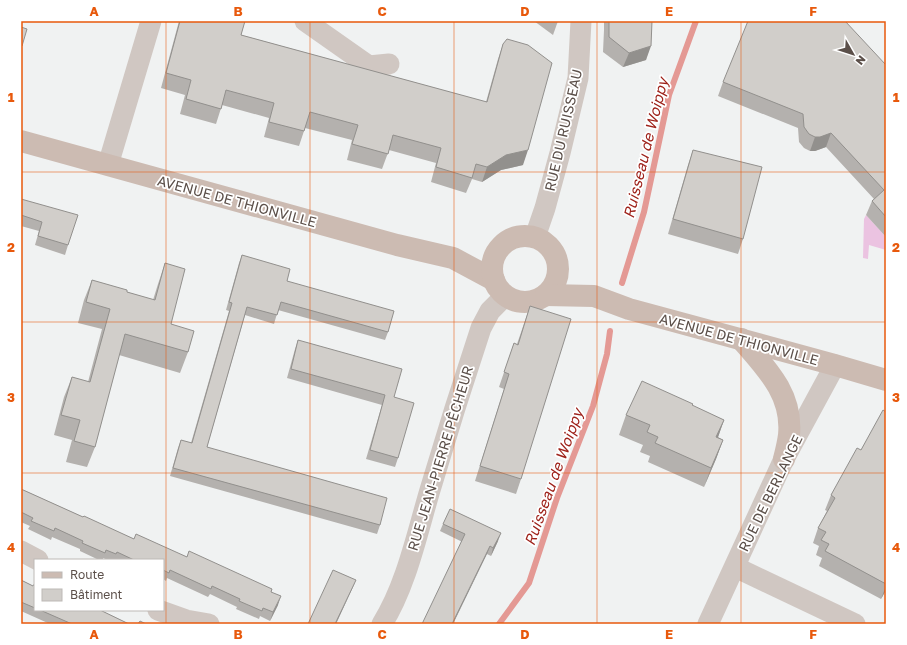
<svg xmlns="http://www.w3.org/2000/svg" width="907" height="645" viewBox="0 0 907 645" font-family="'Golos Text',sans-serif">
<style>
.green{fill:#ebc3e1}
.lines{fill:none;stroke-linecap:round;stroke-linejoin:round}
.stream{stroke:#e49994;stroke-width:6}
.minor{stroke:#d0c7c2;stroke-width:21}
.primary{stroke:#ccbbb2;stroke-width:22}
.wall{fill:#b4b1ae}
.shaded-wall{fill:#92908d}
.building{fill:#d1ceca;stroke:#92908d}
.grid{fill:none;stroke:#e8590c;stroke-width:1;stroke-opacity:0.55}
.labels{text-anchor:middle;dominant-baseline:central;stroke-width:3.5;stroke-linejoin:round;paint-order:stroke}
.street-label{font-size:14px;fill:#5b4f49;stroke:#fff}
.water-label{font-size:15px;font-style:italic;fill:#9e221a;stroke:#fff}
.neatline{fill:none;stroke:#e8590c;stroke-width:1.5}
.grid-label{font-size:13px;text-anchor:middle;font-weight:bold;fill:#e8590c}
</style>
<rect width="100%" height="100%" fill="#f0f2f2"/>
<path class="green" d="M866 215 886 237V250L869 245 868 259 863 258 864 219Z"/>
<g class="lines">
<g class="stream">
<path d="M622 283 644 212 669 95 696 21"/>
<path d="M499 624 529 583 557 498 593 406 607 354 610 331"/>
</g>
<g class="minor">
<path d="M305 21 369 66 389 64"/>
<path d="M108 165 151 21"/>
<path d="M535 237 545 208 560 153 578 78 581 21"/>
<path d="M21 551 38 560"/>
<path d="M735 567 855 624"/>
<path d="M158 610 186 620 209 624"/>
<path d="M382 624C406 586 417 534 430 490 446 436 463 382 481 328L490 311 505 296"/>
<path d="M708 624 784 459 835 365"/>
</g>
<g class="primary">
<path d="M21 141 397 245 453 258 494 280"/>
<circle cx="525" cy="269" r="33"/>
<path d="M546 295 594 296 629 309 835 365 886 380"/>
<path d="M741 339C766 368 793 394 789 435 788 443 786 451 784 459"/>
</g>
</g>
<g class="wall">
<path d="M179 21H245L241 35 486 102 498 59 503 44 523 165 501 170 482 182 472 179 466 193 431 182 436 163 389 150 382 169 347 160 352 140 305 128 299 146 264 137 269 118 222 105 216 124 180 114 185 95 161 88Z"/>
<path d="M534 21H558L553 35Z"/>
<path d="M604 21H652L646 60 623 67 603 52 604 30Z"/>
<path d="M886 65V237L866 215 872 201 874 199 826 147 815 151H810L804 148 799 142 798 128 718 96 723 82Z"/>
<path d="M693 150 743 239 738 254 668 234 688 165Z"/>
<path d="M21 199 68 245 65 255 35 245 39 231 21 226Z"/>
<path d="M242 255 287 281 388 332 385 340 278 310 274 324 245 315 207 447 380 525 377 534 170 476 178 448 181 440 191 443 229 311 226 310 239 263Z"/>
<path d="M165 263 171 324 188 352 180 373 119 355 95 447 87 467 66 462 72 440 54 435 64 397 72 377 88 382 102 329 78 323 84 300 92 280 127 292 153 300 158 284Z"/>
<path d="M530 306 521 479 516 494 475 481 504 389 499 387 514 343 517 344Z"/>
<path d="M298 340 394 397 398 458 395 467 366 459 382 405 287 378 295 349Z"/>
<path d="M692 406 724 420 718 437 723 440 716 459 704 487 648 462 650 456 640 452 643 445 619 435 626 415Z"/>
<path d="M886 412V590L881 599 819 566 822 558 816 555 819 546 813 543 818 528 827 511 825 510 831 495Z"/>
<path d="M21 489 83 517 134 539 187 557 272 589 271 592 278 605 270 621 260 616 259 619 236 609 237 607 210 594 208 597 167 578 166 581 163 579V560H108L103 558V560H99L80 551V549L52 537 51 540 28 529 30 526 21 522Z"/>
<path d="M443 524 498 541 491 556 440 531Z"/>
<path d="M21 580 33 586 35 583V610H100L129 624H50L21 611Z"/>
</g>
<g class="shaded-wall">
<path d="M651 46 646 60 623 67 629 53Z"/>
<path d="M831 133 826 147 815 151H810L815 137Z"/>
<path d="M528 150 523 165 501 170 482 182 487 167 506 155Z"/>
<path d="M724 420 717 440 716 437Z"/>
<path d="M723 440 716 459 704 487 711 468Z"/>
<path d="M501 533 498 541 491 556 493 548Z"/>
<path d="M490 546 487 554 453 624H452Z"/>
<path d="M356 580 353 587 336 624H335Z"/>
<path d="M886 586V590L881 599Z"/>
<path d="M281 596 278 605 270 621 273 612Z"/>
</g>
<g class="building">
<path d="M180 21H245L241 35 487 102 503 44 507 39 528 45 552 63 528 150 506 155 487 167 476 164 472 178 436 167 441 148 393 135 388 154 352 144 358 125 310 112 304 131 269 122 274 103 226 90 221 109 186 99 191 80 166 73Z"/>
<path d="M609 21H652L651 46 629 53 609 37Z"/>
<path d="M748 21H845L886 65V217L872 201 884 190 831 133 820 137H815L809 134 804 127 803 114 723 82Z"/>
<path d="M21 27 27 29 22 46H21Z"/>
<path d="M693 150 762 167 743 239 673 219Z"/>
<path d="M21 199 78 215 68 245 38 236 42 222 21 215Z"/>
<path d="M242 255 290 269 287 281 394 311 388 332 281 302 277 315 247 307 207 447 387 498 380 525 173 468 181 440 192 443 232 303 229 302Z"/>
<path d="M165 263 185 269 171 324 194 331 188 352 125 334 95 447 74 441 80 420 61 415 72 377 90 382 110 309 86 302 92 280 127 290V292L155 300Z"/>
<path d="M530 306 571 319 521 479 480 466 509 374 504 372 514 343 518 345Z"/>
<path d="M298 340 402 369 394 397 414 403 398 458 370 450 385 395 291 369Z"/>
<path d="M642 381 693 404 692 405 724 420 716 437 723 440 711 468 655 443 658 437 647 432 650 425 626 415Z"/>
<path d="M883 410 886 412V584L825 551 829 544 821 540 826 532 818 528 835 498 831 495 857 448 861 450Z"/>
<path d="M21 489 83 517 84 516 134 539 136 534 187 557 189 551 272 589 271 592 281 596 273 612 263 608 262 611 239 601 240 599 212 586 211 589 170 570 169 573 163 570V560H134L117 552 116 554 106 550 105 553 82 543 83 541 55 528 54 531 31 521 33 518 21 512Z"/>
<path d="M450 509 501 533 493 548 490 546 452 624H422L465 534 443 524Z"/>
<path d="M333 570 356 580 335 624H308Z"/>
<path d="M21 580 33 586 35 583V608L21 602Z"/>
<path d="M40 610H100L129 624H72Z"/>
<path d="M140 621 146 624H138Z"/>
</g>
<path class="grid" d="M166 21V624M310 21V624M454 21V624M597 21V624M741 21V624M21 172H886M21 322H886M21 473H886"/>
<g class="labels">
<g class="street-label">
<text transform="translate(563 130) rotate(-77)">RUE DU RUISSEAU</text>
<text transform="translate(237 201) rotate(15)">AVENUE DE THIONVILLE</text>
<text transform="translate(739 339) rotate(15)">AVENUE DE THIONVILLE</text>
<text transform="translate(440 458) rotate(-73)">RUE JEAN-PIERRE PÊCHEUR</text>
<text transform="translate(770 493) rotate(-64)">RUE DE BERLANGE</text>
</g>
<g class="water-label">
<text transform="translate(645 148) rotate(-76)">Ruisseau de Woippy</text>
<text transform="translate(553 477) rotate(-70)">Ruisseau de Woippy</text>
</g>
</g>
<rect width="907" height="645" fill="none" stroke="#ffffff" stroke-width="44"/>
<rect x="34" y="559" width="130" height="52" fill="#ffffff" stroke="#bdb9b6"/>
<rect x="42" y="572" width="20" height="6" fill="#ccbbb2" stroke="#bdb9b6"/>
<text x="70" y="579" font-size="12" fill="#5b4f49">Route</text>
<rect x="42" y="589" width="20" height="12" fill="#d1ceca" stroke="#bdb9b6"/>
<text x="70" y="599" font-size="12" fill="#5b4f49">Bâtiment</text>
<g transform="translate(853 54) rotate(129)" stroke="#ffffff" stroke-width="3" paint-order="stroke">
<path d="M0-3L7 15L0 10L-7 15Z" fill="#5b4f49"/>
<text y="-6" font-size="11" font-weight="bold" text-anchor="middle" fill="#5b4f49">N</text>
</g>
<rect x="22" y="22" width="863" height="601" class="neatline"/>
<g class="grid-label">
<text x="94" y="16">A</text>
<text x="238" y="16">B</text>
<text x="382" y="16">C</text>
<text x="525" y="16">D</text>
<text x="669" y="16">E</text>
<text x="813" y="16">F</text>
<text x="11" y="102">1</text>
<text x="896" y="102">1</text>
<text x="11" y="252">2</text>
<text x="896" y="252">2</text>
<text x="11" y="402">3</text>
<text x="896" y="402">3</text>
<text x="11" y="552">4</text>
<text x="896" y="552">4</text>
<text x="94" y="639">A</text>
<text x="238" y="639">B</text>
<text x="382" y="639">C</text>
<text x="525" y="639">D</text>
<text x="669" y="639">E</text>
<text x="813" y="639">F</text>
</g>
</svg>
